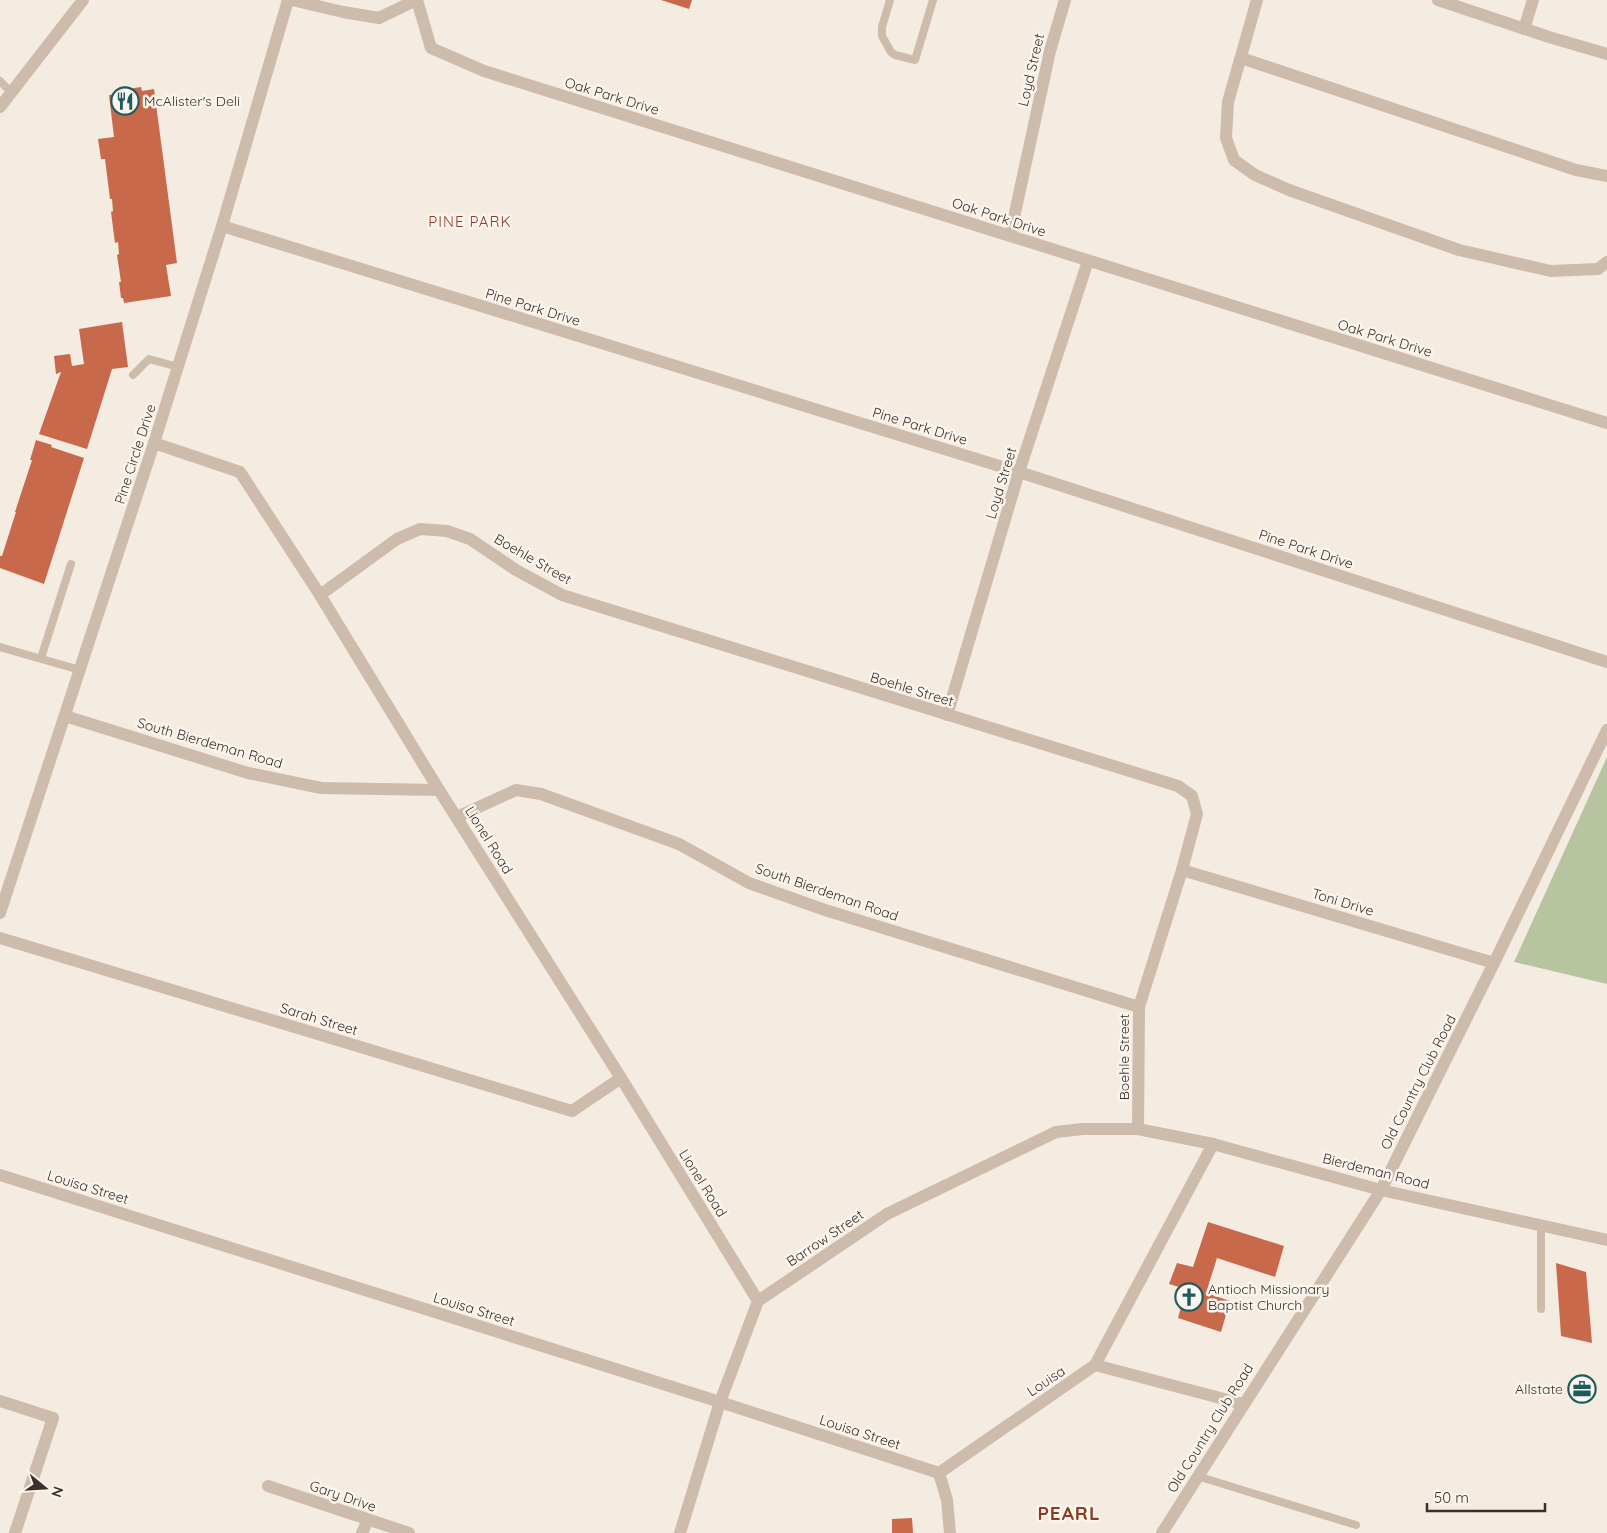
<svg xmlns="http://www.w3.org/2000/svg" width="1607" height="1533" viewBox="0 0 1607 1533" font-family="Quicksand,sans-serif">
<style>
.green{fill:#b8c4a0}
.building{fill:#c8694b}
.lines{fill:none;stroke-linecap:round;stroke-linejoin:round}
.service{stroke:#cdbbac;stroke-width:8}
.minor{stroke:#cdbbac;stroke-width:12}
.tertiary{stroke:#cdbbac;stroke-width:12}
.labels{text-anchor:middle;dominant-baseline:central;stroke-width:5;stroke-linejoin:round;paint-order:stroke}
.street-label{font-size:14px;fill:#3b302b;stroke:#fbf5ee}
.poi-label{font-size:14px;fill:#3b302b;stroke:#fbf5ee;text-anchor:start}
.neighbourhood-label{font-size:15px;letter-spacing:1px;fill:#8c3b22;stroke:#fbf5ee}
.district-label{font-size:19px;font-weight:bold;letter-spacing:1px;fill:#8c3b22;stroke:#fbf5ee}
</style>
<rect width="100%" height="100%" fill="#f4ebe1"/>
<path class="green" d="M1607 757V984L1514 962Z"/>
<g class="building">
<path d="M661 0H692L689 9Z"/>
<path d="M141 87 142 91 154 89 177 263 166 265 171 296 124 303 123 298H121L119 282H121L117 255 119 254 118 242 115 243 111 212 113 211 112 199H110L105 159H101L98 139 114 137 109 95 121 94V90Z"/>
<path d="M122 322 128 367 112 369 87 449 39 434 61 372 56 374 54 356 70 354 72 366 84 364 79 329Z"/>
<path d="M36 440 52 445 51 447 84 458 44 584 0 568V556H2L16 512H15L32 460H30Z"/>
<path d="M1208 1222 1284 1246 1275 1277 1217 1258 1206 1293 1230 1301 1221 1332 1178 1318 1186 1289 1169 1284 1177 1263 1193 1267Z"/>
<path d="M1556 1263 1586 1272 1592 1343 1561 1336Z"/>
<path d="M912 1518 913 1533H892V1519Z"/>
</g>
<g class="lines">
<g class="service">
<path d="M890 0 882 27V36L891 52 895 55 915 60 933 0"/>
<path d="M0 81 11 92"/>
<path d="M133 375 149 359 178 367"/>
<path d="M0 647 80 670"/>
<path d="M41 658 71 564"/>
<path d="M1541 1309V1225"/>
<path d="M1197 1476 1356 1525"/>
</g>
<g class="minor">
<path d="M292 0 343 12 379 18 416 0"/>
<path d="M417 0 431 48 484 71 1607 423"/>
<path d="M1257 0 1228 102 1226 138 1234 160 1255 175 1289 190 1459 250 1551 271 1598 269 1607 262"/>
<path d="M1438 0 1549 37 1607 54"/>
<path d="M1524 29 1533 0"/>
<path d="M1241 58 1576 170 1607 176"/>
<path d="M0 107 83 0"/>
<path d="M222 226 1019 472 1607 662"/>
<path d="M1010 236 1050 51 1065 0"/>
<path d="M154 443 240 472 320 595 439 790 621 1078 758 1301"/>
<path d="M320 595 397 539 420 529 447 531 470 539 516 570 562 595 1178 786 1192 796 1197 814 1182 870 1139 1007 1138 1129H1083L1056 1132 887 1214 758 1301 720 1402 680 1533"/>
<path d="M947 715 1019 472 1088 261"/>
<path d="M65 716 248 773 321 788 439 790"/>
<path d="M457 817 516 790 541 794 679 844 749 883 825 910 1139 1007"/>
<path d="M1182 870 1494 963"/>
<path d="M0 913 154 443 222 226 288 0"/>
<path d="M0 938 572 1111 621 1078"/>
<path d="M0 1175 720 1402 939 1473"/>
<path d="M1095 1365 1243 1404"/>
<path d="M0 1401 53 1418 15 1533"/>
<path d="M268 1486 409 1533"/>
<path d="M362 1533 368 1520"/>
<path d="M950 1533 947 1500 939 1473 1095 1365 1213 1144"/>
<path d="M1162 1533 1381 1190 1494 963 1607 730"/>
</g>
<path class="tertiary" d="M1138 1129 1213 1144 1381 1190 1607 1240"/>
</g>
<defs>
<g id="restaurant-ring" transform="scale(1.4375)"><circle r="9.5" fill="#fbf5ee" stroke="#1f5a5e" stroke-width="1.5"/><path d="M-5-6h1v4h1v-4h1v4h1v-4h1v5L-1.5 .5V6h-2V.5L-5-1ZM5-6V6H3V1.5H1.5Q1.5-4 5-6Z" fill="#1f5a5e"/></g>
<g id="church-ring" transform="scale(1.4375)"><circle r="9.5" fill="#fbf5ee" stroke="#1f5a5e" stroke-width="1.5"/><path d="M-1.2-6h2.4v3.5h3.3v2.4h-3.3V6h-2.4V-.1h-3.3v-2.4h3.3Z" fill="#1f5a5e"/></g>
<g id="office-ring" transform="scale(1.4375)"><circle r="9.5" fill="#fbf5ee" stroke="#1f5a5e" stroke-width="1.5"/><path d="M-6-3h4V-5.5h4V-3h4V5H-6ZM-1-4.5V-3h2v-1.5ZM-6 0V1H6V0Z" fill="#1f5a5e"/></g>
</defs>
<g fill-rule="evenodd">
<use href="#restaurant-ring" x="125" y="101"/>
<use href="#church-ring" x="1189" y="1297"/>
<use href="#office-ring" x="1582" y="1389"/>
</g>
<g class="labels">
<g class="street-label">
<text transform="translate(1031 70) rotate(-77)">Loyd Street</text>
<text transform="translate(612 96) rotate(17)">Oak Park Drive</text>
<text transform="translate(999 217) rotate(18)">Oak Park Drive</text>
<text transform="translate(533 307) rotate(17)">Pine Park Drive</text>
<text transform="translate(1385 338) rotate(17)">Oak Park Drive</text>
<text transform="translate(920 426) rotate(17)">Pine Park Drive</text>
<text transform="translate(135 454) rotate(-72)">Pine Circle Drive</text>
<text transform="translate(1001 483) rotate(-73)">Loyd Street</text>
<text transform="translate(1306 549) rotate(18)">Pine Park Drive</text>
<text transform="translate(533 559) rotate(30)">Boehle Street</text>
<text transform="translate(912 689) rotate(17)">Boehle Street</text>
<text transform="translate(210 743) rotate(16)">South Bierdeman Road</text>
<text transform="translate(489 840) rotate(58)">Lionel Road</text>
<text transform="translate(827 892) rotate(19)">South Bierdeman Road</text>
<text transform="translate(1343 902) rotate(17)">Toni Drive</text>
<text transform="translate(319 1019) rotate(17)">Sarah Street</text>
<text transform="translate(1124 1057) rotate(-90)">Boehle Street</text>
<text transform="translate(1418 1082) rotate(-63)">Old Country Club Road</text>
<text transform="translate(1376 1171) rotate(14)">Bierdeman Road</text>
<text transform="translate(703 1183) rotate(58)">Lionel Road</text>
<text transform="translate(88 1187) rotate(17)">Louisa Street</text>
<text transform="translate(825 1238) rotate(-34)">Barrow Street</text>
<text transform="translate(474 1309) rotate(17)">Louisa Street</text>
<text transform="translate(1046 1381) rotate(-34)">Louisa</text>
<text transform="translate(1210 1428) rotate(-58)">Old Country Club Road</text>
<text transform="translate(860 1432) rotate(18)">Louisa Street</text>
<text transform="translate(343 1496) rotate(19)">Gary Drive</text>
</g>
<g class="poi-label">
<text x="144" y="101">McAlister's Deli</text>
<text x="1208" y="1289">Antioch Missionary<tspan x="1208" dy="16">Baptist Church</tspan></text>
<text x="1563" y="1389" text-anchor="end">Allstate</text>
</g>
<g class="neighbourhood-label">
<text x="470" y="221">PINE PARK</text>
</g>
<g class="district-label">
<text x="1069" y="1513">PEARL</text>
</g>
</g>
<g transform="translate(45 1488) rotate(108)" stroke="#fbf5ee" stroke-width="4" paint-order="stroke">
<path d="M0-4L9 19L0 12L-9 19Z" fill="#3b302b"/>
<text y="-8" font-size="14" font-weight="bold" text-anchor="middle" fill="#3b302b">N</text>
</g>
<path d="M1427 1503v8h118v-8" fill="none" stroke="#3b302b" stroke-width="2.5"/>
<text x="1434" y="1503" font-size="15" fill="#3b302b" stroke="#fbf5ee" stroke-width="4" paint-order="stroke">50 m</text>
</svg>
